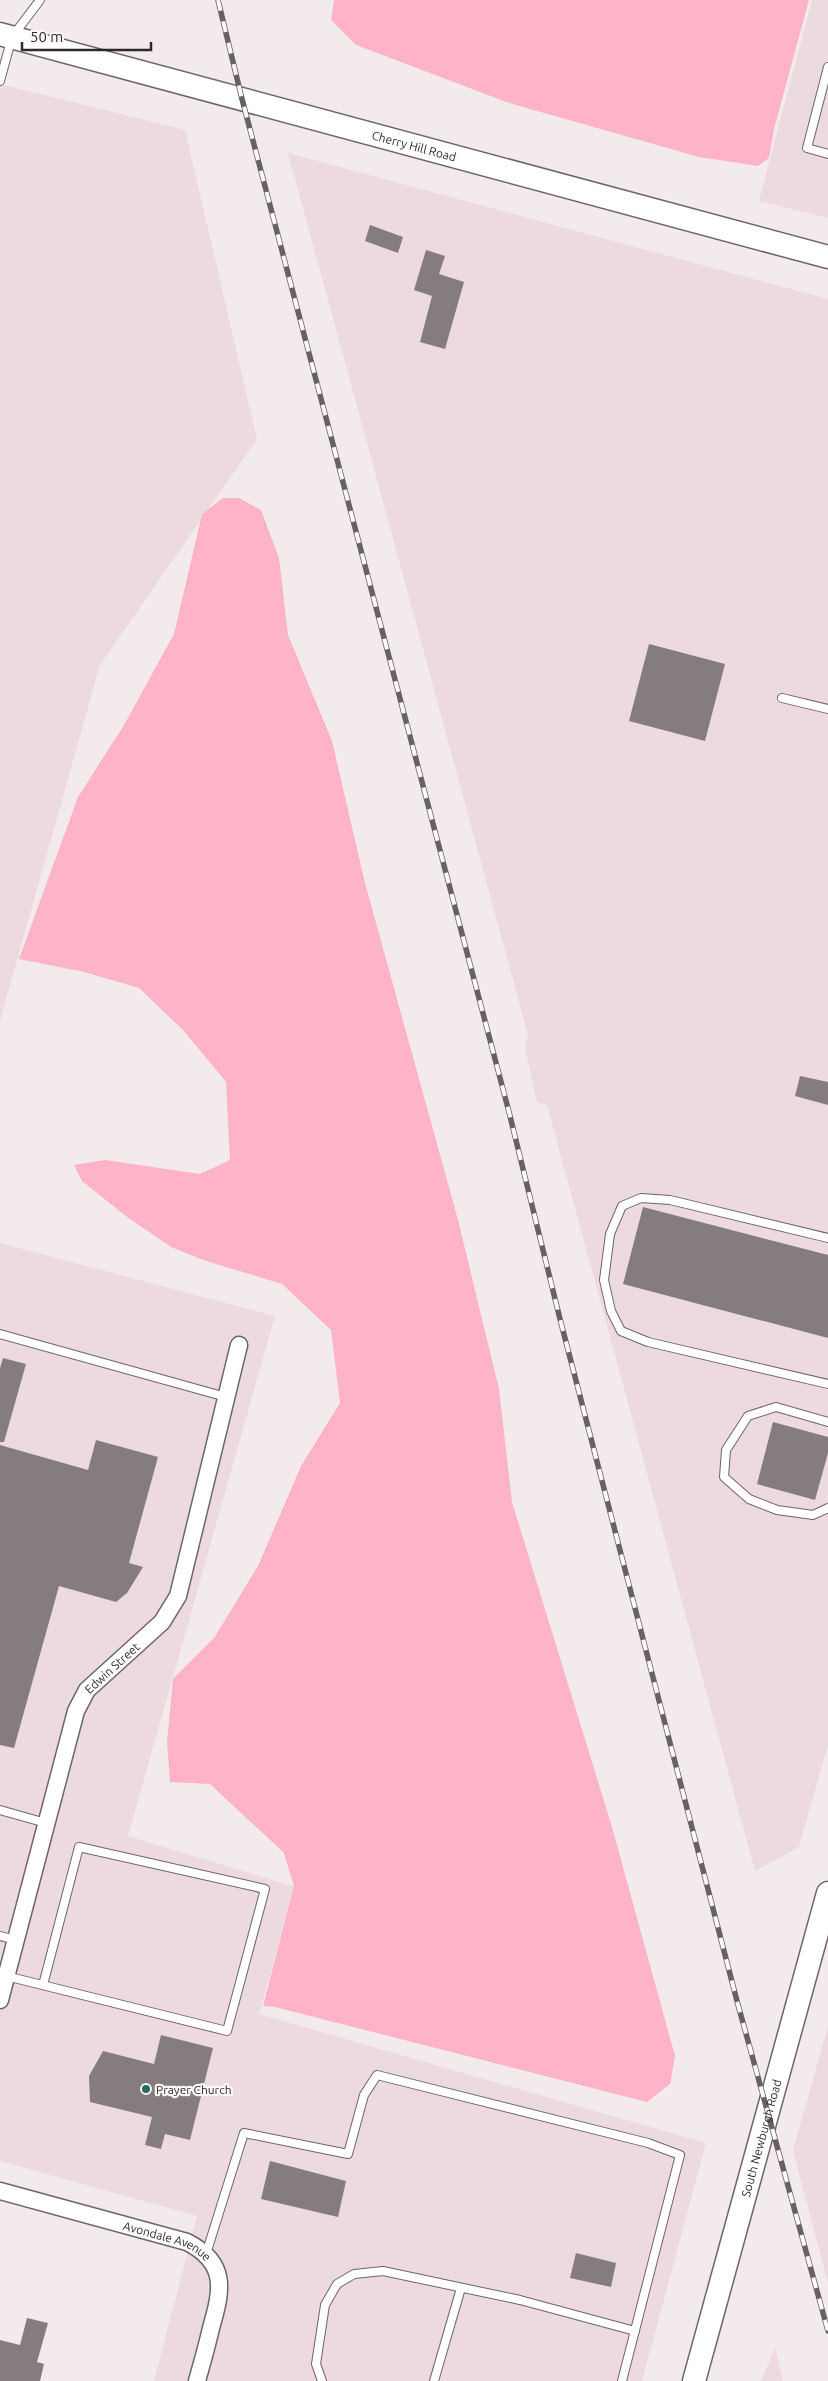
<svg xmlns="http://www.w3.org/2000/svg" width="828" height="2381" viewBox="0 0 828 2381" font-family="Ubuntu,sans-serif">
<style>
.built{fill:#eddadf}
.green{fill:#ffb3c9}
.building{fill:#847c7e}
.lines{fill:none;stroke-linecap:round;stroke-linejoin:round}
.service-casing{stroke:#6d6567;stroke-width:10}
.minor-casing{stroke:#6d6567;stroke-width:19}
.secondary-casing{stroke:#6d6567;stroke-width:25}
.service{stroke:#fff;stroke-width:8}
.minor{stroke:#fff;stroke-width:16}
.secondary{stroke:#fff;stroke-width:22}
.rail-casing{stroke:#666162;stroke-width:5.5}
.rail{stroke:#fef8f9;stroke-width:4;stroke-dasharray:11;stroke-linecap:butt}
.poi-dot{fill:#256b60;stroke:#fef8f9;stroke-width:2}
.labels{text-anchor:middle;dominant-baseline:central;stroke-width:4.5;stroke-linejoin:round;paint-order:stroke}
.street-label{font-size:12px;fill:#2d292a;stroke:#fef8f9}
.poi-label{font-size:12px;fill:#2d292a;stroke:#fef8f9;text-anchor:start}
</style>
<rect width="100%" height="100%" fill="#f3eaec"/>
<g class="built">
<path d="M812 0H828V218L759 201Z"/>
<path d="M0 84 185 130 257 439 100 665 0 1021Z"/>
<path d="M288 153 828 299V1745L799 1847 755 1871 547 1105 537 1102 525 1048 528 1035Z"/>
<path d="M0 1243 275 1316 128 1836 295 1887 259 2014 706 2143 642 2381H154L197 2216 0 2161Z"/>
<path d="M828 2026V2284L793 2150Z"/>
<path d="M775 2348 783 2381H761Z"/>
</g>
<g class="green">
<path d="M334 0H809L774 129 769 158 758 166 699 157 509 103 356 45 331 20Z"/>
<path d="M223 498H239L261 510 279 558 288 635 332 741 365 883 458 1220 499 1389 512 1502 612 1827 675 2056 670 2084 647 2102 275 2007 263 2006 294 1886 284 1853 210 1784 170 1782 167 1742 173 1679 214 1638 258 1566 301 1466 340 1403 331 1330 282 1284 203 1260 171 1247 127 1217 82 1181 74 1165 105 1160 200 1174 230 1160 226 1082 183 1030 139 988 84 972 19 959 78 797 124 725 174 634 202 514Z"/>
</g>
<g class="building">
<path d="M370 225 403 237 398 253 365 241Z"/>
<path d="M426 250 445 256 439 274 464 282 445 349 420 342 432 296 414 290Z"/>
<path d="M649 644 725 664 705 741 629 721Z"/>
<path d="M800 1076 828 1082V1105L795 1096Z"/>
<path d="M643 1207 828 1255V1338L623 1284Z"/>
<path d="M3 1358 26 1364 4 1442H0V1368Z"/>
<path d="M773 1422 828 1437V1453L815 1500 757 1484Z"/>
<path d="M96 1440 158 1457 129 1563 143 1567 127 1593 116 1602 59 1586 14 1748 0 1745V1445L88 1470Z"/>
<path d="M161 2035 213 2048 190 2140 165 2134 161 2149 145 2145 152 2117 90 2102 89 2076 103 2051 154 2064Z"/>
<path d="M270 2161 346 2181 338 2217 261 2199Z"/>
<path d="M576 2253 616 2263 611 2287 570 2278Z"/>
<path d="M27 2318 48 2323 37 2362 44 2364 40 2381H0V2340L20 2345Z"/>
</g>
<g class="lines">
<g class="service-casing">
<g id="service">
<path d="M828 67 807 148 828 154"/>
<path d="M0 81 12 37 40 0"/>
<path d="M782 698 828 709"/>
<path d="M828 1238 670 1200 641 1198 622 1206 610 1234 604 1280 611 1311 621 1331 648 1342 828 1384"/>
<path d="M0 1334 226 1397"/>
<path d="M828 1422 776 1407 748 1416 726 1450 724 1477 749 1499 777 1510 813 1515 828 1508"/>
<path d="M0 1810 46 1823"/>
<path d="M0 1936 16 1940"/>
<path d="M6 1976 227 2031 265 1889 79 1847 43 1985"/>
<path d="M206 2254 244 2133 348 2154 364 2095 377 2075 648 2143 680 2155 622 2381"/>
<path d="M322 2381 316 2364 325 2305 337 2284 354 2274 383 2271 520 2300 635 2331"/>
<path d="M434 2381 461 2288"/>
</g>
</g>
<g class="minor-casing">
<g id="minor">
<path id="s1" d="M0 2000 76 1711 87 1690 162 1622 178 1596 239 1345"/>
<path id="s2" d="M0 2191 187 2242C228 2263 222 2290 211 2328 207 2346 202 2363 197 2381"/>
</g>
</g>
<g class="secondary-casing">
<g id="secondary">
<path id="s3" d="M0 34 828 257"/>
<path id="s4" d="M694 2381 828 1893"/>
</g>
</g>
<use href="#service" class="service"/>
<use href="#minor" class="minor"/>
<use href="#secondary" class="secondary"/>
<g class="rail-casing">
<path id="rail" d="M218 0 242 99 509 1112 560 1319 737 2001 828 2331"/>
</g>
<use href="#rail" class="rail"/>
</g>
<circle class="poi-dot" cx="146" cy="2089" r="5"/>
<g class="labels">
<g class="street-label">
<text stroke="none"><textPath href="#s3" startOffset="429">Cherry Hill Road</textPath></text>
<text stroke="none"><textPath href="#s1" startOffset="356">Edwin Street</textPath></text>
<text stroke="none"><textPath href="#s4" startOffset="252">South Newburgh Road</textPath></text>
<text stroke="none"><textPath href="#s2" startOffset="175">Avondale Avenue</textPath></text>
</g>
<g class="poi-label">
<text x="156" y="2089">Prayer Church</text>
</g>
</g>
<path d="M22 42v8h129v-8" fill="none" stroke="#2d292a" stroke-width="2.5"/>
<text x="30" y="42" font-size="15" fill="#2d292a" stroke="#fef8f9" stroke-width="4" paint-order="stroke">50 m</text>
</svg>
